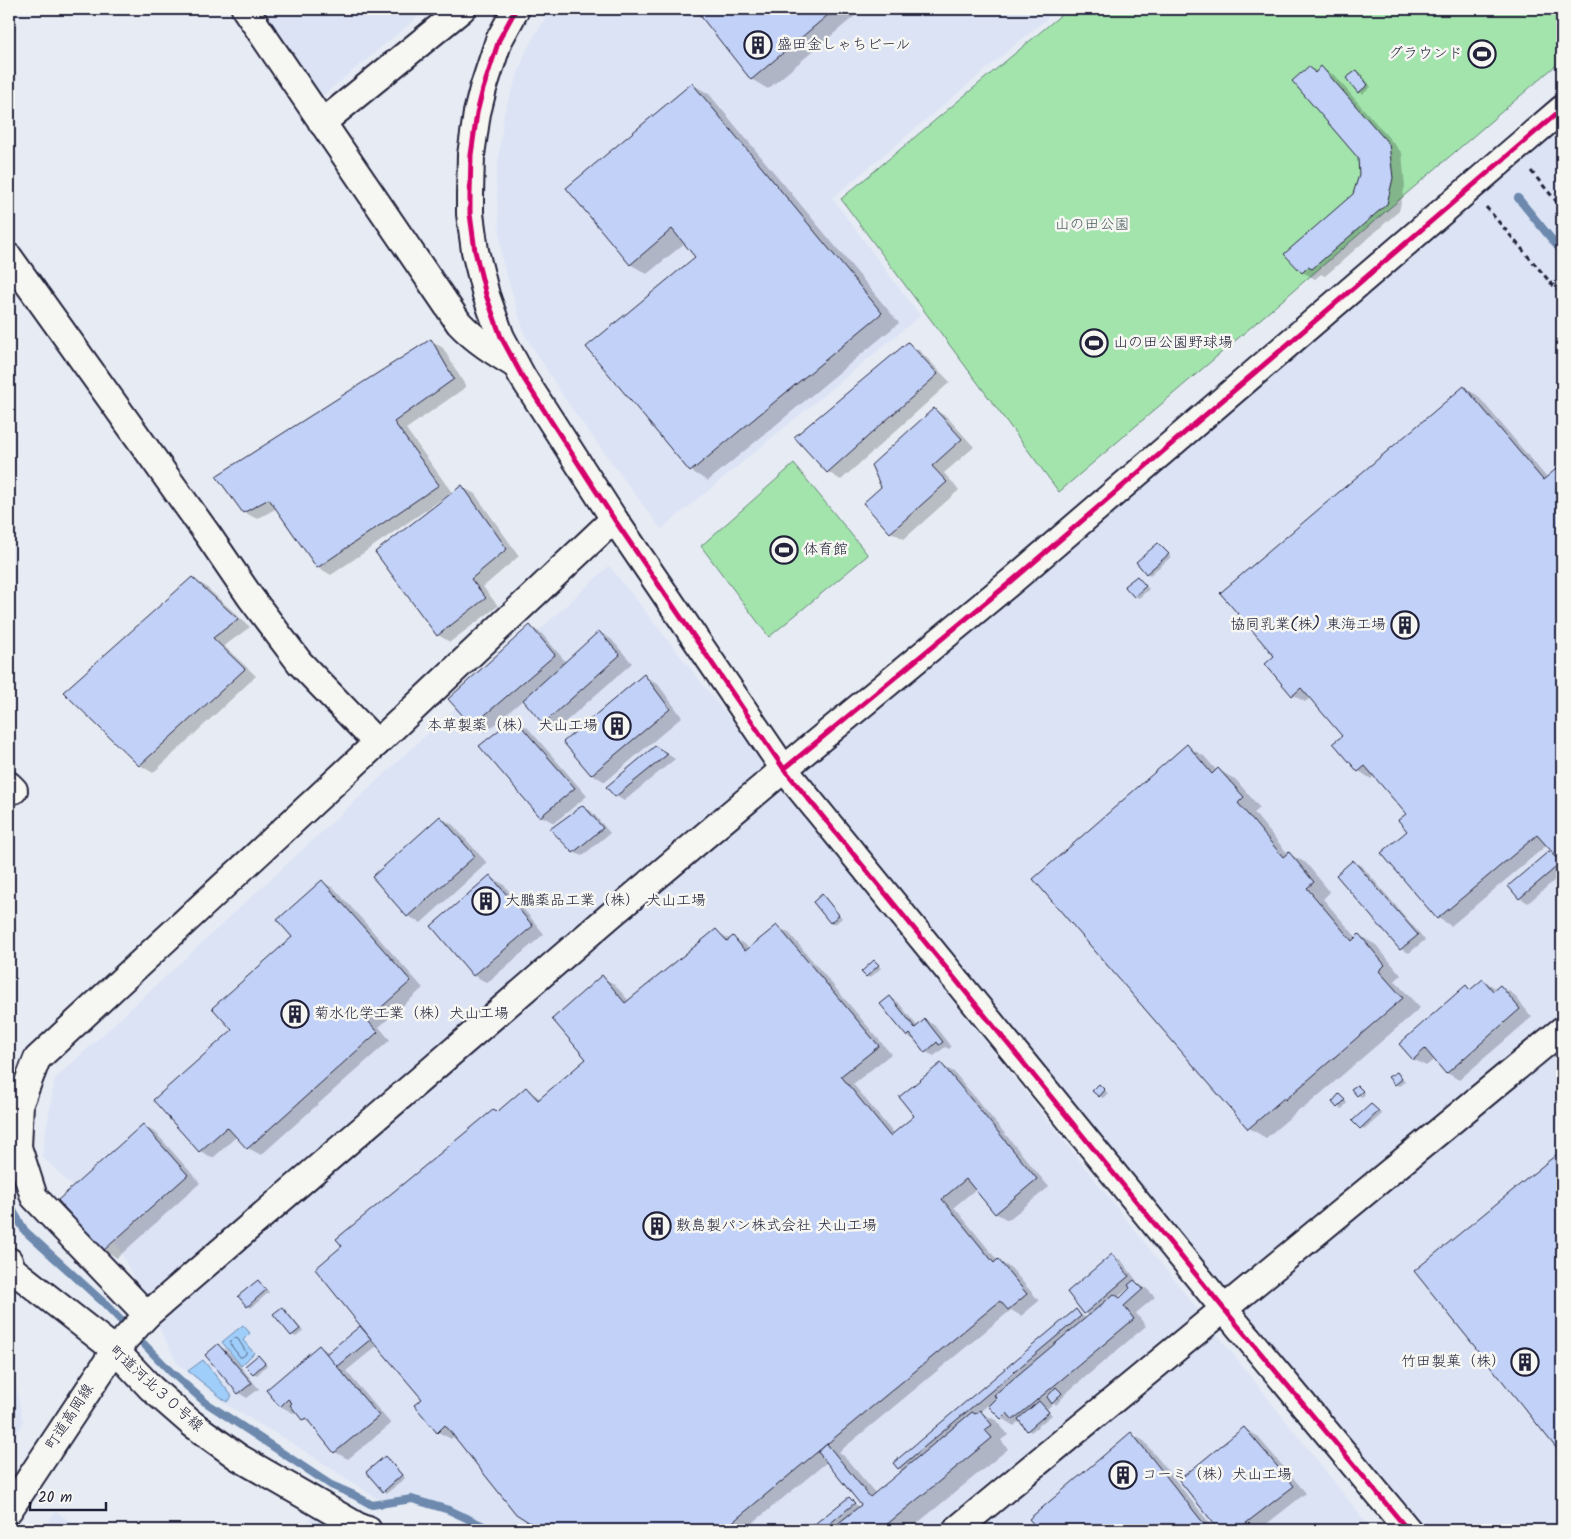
<svg xmlns="http://www.w3.org/2000/svg" width="1571" height="1539" viewBox="0 0 1571 1539" font-family="Kalam,'Klee One',sans-serif">
<style>
.built{fill:#dbe3f5}
.green{fill:#a3e4ad;stroke:#628374}
.water{fill:#9fcefa;stroke:#6d89ae}
.shadow{fill:#0003;fill-rule:evenodd}
.lines{fill:none;stroke-linecap:round;stroke-linejoin:round}
.shore{stroke:#546787;stroke-width:1}
.stream{stroke:#6d89ae;stroke-width:8}
.building{fill:#c2d1f7;stroke:#22223b}
.minor-casing{stroke:#22223b;stroke-width:30}
.path{stroke:#22223b;stroke-width:3;stroke-dasharray:5 4;stroke-linecap:butt}
.minor{stroke:#f6f6f2;stroke-width:26}
.cycleway-casing{stroke:#f6f6f2;stroke-width:8}
.cycleway{stroke:#d6006c;stroke-width:5}
.labels{text-anchor:middle;dominant-baseline:central;stroke-width:5;stroke-linejoin:round;paint-order:stroke}
.poi-label{font-size:15px;fill:#22223b;stroke:#f6f6f2;text-anchor:start}
.park-label{font-size:15px;fill:#495c5d;stroke:#f6f6f2}
.street-label{font-size:15px;fill:#22223b;stroke:#f6f6f2}
</style>
<rect width="100%" height="100%" fill="#e6ebf4"/>
<filter id="ink" filterUnits="userSpaceOnUse"><feTurbulence type="fractalNoise" baseFrequency=".02" numOctaves="2"/><feDisplacementMap in="SourceGraphic" scale="10" xChannelSelector="R" yChannelSelector="G"/><feConvolveMatrix kernelMatrix="1 2 1 2 8 2 1 2 1" color-interpolation-filters="sRGB"/></filter>
<g filter="url(#ink)">
<g class="built">
<path d="M261 9H427L321 97Z"/>
<path d="M551 9H1058L832 198 920 316 661 529 569 405 525 335 502 259 496 181 504 114 527 49Z"/>
<path d="M1562 109V1530H1408L784 769Z"/>
<path d="M609 566 1372 1530H501L417 1495 378 1499 291 1442 225 1404 178 1364 102 1216 42 1156 55 1079Z"/>
<path d="M9 1348 23 1423 9 1446Z"/>
<path d="M56 1511 80 1530H43Z"/>
<path d="M315 1511 349 1530H304Z"/>
</g>
<g class="green">
<path d="M1068 9H1562V60L1059 492 841 199Z"/>
<path d="M794 464 868 555 769 637 701 546Z"/>
</g>
<g class="water">
<path d="M243 1325 250 1333 243 1340 254 1353 241 1366 222 1342Z"/>
<path d="M203 1360 232 1396 227 1402 188 1371Z"/>
</g>
<g class="shadow">
<path d="M697 9H863L768 89 751 79Z"/>
<path d="M1309 67 1317 72 1321 68 1334 75 1402 153 1405 186 1399 211 1325 276 1321 274 1315 279 1302 272 1354 195 1360 175 1359 158Z"/>
<path d="M1357 71 1361 73 1371 87 1363 94 1359 92Z"/>
<path d="M692 84 709 94 899 323 708 481 691 471 588 347 697 257 685 243 647 274 630 264Z"/>
<path d="M431 340 443 348 466 387 406 429 453 494 462 487 475 494 519 556 483 587 498 606 450 642 438 635 449 496 448 495 331 575 318 567 277 508 257 519 244 512Z"/>
<path d="M908 344 920 351 950 382 841 480 828 472 796 437Z"/>
<path d="M1464 388 1477 395 1547 478 1562 465V874L1528 903 1520 898 1549 852 1557 857 1547 845 1451 926 1438 918 1383 853 1409 831 1408 814 1375 775 1371 779 1359 771 1344 736 1310 698 1305 702 1293 695 1276 656Z"/>
<path d="M934 410 947 417 974 447 944 473 959 490 904 539 891 532 883 487Z"/>
<path d="M1158 544 1171 557 1150 575 1147 573Z"/>
<path d="M1137 577 1149 589 1139 598 1135 596Z"/>
<path d="M192 578 205 586 250 627 224 646 256 676 153 773 140 765 64 692Z"/>
<path d="M530 626 542 634 566 662 599 632 611 639 632 663 556 730 543 723 524 699 486 732 473 725Z"/>
<path d="M644 676 657 683 682 717 605 782 592 774 565 743Z"/>
<path d="M514 720 527 727 587 796 554 823 541 816Z"/>
<path d="M1187 746 1204 756 1217 771 1219 770 1236 780 1260 808 1254 813 1288 854H1289L1306 863 1330 892 1323 899 1357 938 1359 935 1376 945 1401 975 1395 981 1420 1008 1303 1109 1301 1108 1266 1138 1249 1128Z"/>
<path d="M664 752 675 759 624 801 616 796 608 787Z"/>
<path d="M583 807 591 811 610 833 582 856 573 852Z"/>
<path d="M441 818 453 825 487 863 421 923 408 916Z"/>
<path d="M1353 862 1362 866 1425 940 1409 953 1401 949Z"/>
<path d="M490 877 503 884 544 934 487 983 474 975 433 926Z"/>
<path d="M322 882 335 889 423 988 379 1027 390 1040 261 1155 248 1148 237 1136 213 1158 200 1151 233 1030 294 937Z"/>
<path d="M822 895 825 897 842 918 835 924 831 922Z"/>
<path d="M777 926 790 934 891 1054 853 1084 894 1134 916 1116 941 1065 954 1072 1049 1187 1008 1220 995 1213 976 1189 954 1207 998 1261 1011 1268 1039 1301 1021 1316 1011 1310 839 1452 844 1456 876 1494 903 1471 898 1468 1076 1311 1087 1319 1091 1316 1085 1313 1112 1256 1121 1260 1137 1281 1136 1282 1147 1289 1155 1297 1136 1313 1146 1326 1064 1395H1065L1056 1405 1054 1403 1047 1409 1052 1415 1031 1432 1018 1422 1014 1426 1001 1418 989 1404 980 1412 997 1421 1008 1435 1001 1440 1008 1449 909 1530H832L840 1524 838 1522 828 1530H809L849 1498 859 1507 862 1505 827 1462 744 1530H543L517 1513 455 1435 451 1439 438 1432 423 1399 378 1345 346 1371 391 1424 348 1459 335 1452 313 1425 303 1419 296 1411 293 1413 280 1406 319 1346 330 1353 360 1327 365 1330 494 1110 498 1112 526 1089 541 1099 587 1060 602 977 614 984 629 1001 716 931 730 940 733 938 746 945 749 950ZM1130 1287 1131 1289 1121 1299 1118 1297Z"/>
<path d="M875 962 881 968 870 978 866 976Z"/>
<path d="M1483 980 1497 989 1500 986 1513 994 1532 1017 1459 1080 1447 1073 1435 1059 1426 1066 1413 1059 1467 987 1472 990Z"/>
<path d="M890 997 898 1002 918 1027 926 1021 934 1025 951 1047 949 1049 945 1047 934 1056 926 1052 916 1041 907 1036Z"/>
<path d="M1397 1073 1405 1082 1399 1086 1395 1084Z"/>
<path d="M1099 1086 1108 1093 1103 1098 1099 1096Z"/>
<path d="M1357 1086 1365 1094 1362 1097 1358 1095Z"/>
<path d="M1343 1098 1347 1103 1342 1109 1338 1107Z"/>
<path d="M1372 1105 1382 1114 1364 1130 1361 1128Z"/>
<path d="M143 1126 156 1133 200 1183 117 1258 104 1250Z"/>
<path d="M1562 1151V1453L1415 1271Z"/>
<path d="M258 1281 269 1292 251 1308 248 1306Z"/>
<path d="M282 1309 286 1311 303 1331 296 1337 292 1335Z"/>
<path d="M218 1346 227 1350 259 1389 247 1398 239 1393Z"/>
<path d="M258 1356 267 1365 257 1375 253 1373Z"/>
<path d="M1244 1428 1257 1436 1306 1493 1259 1530H1220L1180 1480Z"/>
<path d="M1131 1434 1144 1441 1215 1530H1040L1030 1519Z"/>
<path d="M385 1457 389 1459 405 1478 387 1493 384 1491Z"/>
</g>
<g class="lines">
<path class="shore" d="M235 1338 238 1339 246 1352V1354L242 1357H240L230 1344V1342Z"/>
<g class="stream">
<path d="M1518 198 1562 252"/>
<path d="M9 1204 25 1231 104 1303 171 1372 205 1402 331 1485 354 1495 372 1505 412 1499 449 1510 492 1530"/>
</g>
</g>
<g class="building">
<path d="M695 9H835L751 80Z"/>
<path d="M1309 66 1315 73 1321 66 1389 144 1393 178 1387 204 1312 269 1308 267 1302 273 1284 254 1353 194 1359 175 1358 158 1292 81Z"/>
<path d="M1357 70 1368 85 1358 93 1346 78Z"/>
<path d="M692 83 882 313 690 472 586 347 695 257 672 229 630 265 566 188Z"/>
<path d="M431 339 454 379 394 422 439 485 317 568 269 499 243 513 216 476Z"/>
<path d="M908 342 938 374 827 473 794 437Z"/>
<path d="M1464 386 1543 480 1562 464V861L1561 862 1537 835 1437 919 1381 853 1407 831 1398 820 1406 814 1365 766 1358 772 1333 743 1342 736 1301 688 1292 696 1265 664 1274 656 1220 593Z"/>
<path d="M934 408 962 439 932 466 947 482 890 533 863 503 881 487 871 465Z"/>
<path d="M462 485 507 549 471 579 486 598 437 636 375 552Z"/>
<path d="M1158 543 1169 554 1146 574 1136 562Z"/>
<path d="M1137 576 1146 586 1134 597 1124 586Z"/>
<path d="M192 577 238 619 213 638 245 669 139 766 63 692Z"/>
<path d="M530 625 555 655 472 726 448 699Z"/>
<path d="M599 631 620 655 543 724 523 700Z"/>
<path d="M644 674 670 709 591 775 563 742Z"/>
<path d="M514 718 575 788 540 817 479 746Z"/>
<path d="M1187 744 1212 774 1218 768 1244 797 1238 803 1283 857 1289 852 1314 882 1307 888 1352 941 1359 934 1385 965 1379 971 1403 998 1285 1100 1284 1098 1248 1129 1033 879Z"/>
<path d="M655 746 668 754 615 797 606 787Z"/>
<path d="M583 805 603 828 573 853 550 829Z"/>
<path d="M440 816 475 856 407 917 372 877Z"/>
<path d="M1549 851 1561 863 1519 899 1508 886Z"/>
<path d="M1353 860 1418 935 1400 950 1336 875Z"/>
<path d="M490 875 533 926 473 976 431 926Z"/>
<path d="M322 880 411 981 367 1020 378 1032 247 1149 227 1127 199 1152 153 1100 232 1030 212 1008 292 937 277 920Z"/>
<path d="M822 894 839 915 830 923 813 902Z"/>
<path d="M777 925 879 1046 841 1076 890 1136 914 1116 899 1097 941 1063 1037 1179 995 1214 966 1179 942 1199 994 1263 998 1259 1027 1294 1008 1310 1000 1301 723 1530H541L516 1514 445 1425 437 1433 414 1405 422 1399 371 1339 315 1269 342 1246 336 1239 494 1109 497 1112 526 1087 538 1100 586 1059 552 1019 602 975 625 1003 716 929 727 941 733 936 745 951Z"/>
<path d="M874 960 879 965 866 977 861 972Z"/>
<path d="M1483 979 1493 991 1500 985 1520 1009 1446 1074 1425 1049 1413 1060 1399 1044 1466 985 1470 990Z"/>
<path d="M890 996 915 1028 925 1019 943 1042 939 1045 937 1042 925 1053 910 1034 907 1037 880 1004Z"/>
<path d="M1397 1072 1402 1079 1395 1085 1388 1077Z"/>
<path d="M1099 1084 1105 1090 1099 1097 1092 1091Z"/>
<path d="M1357 1085 1363 1091 1357 1096 1351 1089Z"/>
<path d="M1339 1094 1345 1100 1337 1108 1332 1102Z"/>
<path d="M1371 1104 1379 1111 1360 1129 1352 1121Z"/>
<path d="M143 1124 188 1175 103 1251 58 1200Z"/>
<path d="M1562 1150V1453L1561 1454 1414 1271Z"/>
<path d="M1112 1254 1129 1276 1084 1314 1067 1292Z"/>
<path d="M258 1280 266 1290 247 1307 238 1296Z"/>
<path d="M1134 1280 1143 1289 1124 1306 1134 1319 1013 1420 1007 1413 1001 1419 988 1406 996 1398 994 1395 1114 1294 1120 1298 1130 1288 1128 1285Z"/>
<path d="M282 1307 300 1329 291 1336 273 1314Z"/>
<path d="M1076 1309 1081 1316 898 1469 893 1463Z"/>
<path d="M360 1326 371 1339 337 1367 326 1354Z"/>
<path d="M218 1344 252 1383 238 1394 205 1355Z"/>
<path d="M319 1345 379 1416 334 1453 306 1418 302 1420 290 1405 292 1403 288 1399 280 1407 266 1390Z"/>
<path d="M258 1355 265 1363 253 1374 245 1366Z"/>
<path d="M1056 1387 1062 1393 1052 1404 1047 1397Z"/>
<path d="M1039 1401 1049 1412 1027 1431 1018 1419Z"/>
<path d="M980 1410 992 1425 985 1430 992 1438 880 1530H830L861 1505 818 1452 827 1444 870 1497 972 1412 975 1414Z"/>
<path d="M1244 1427 1294 1486 1237 1530H1219L1179 1480Z"/>
<path d="M1131 1432 1209 1530H1039L1029 1519Z"/>
<path d="M385 1456 402 1475 383 1492 366 1472Z"/>
<path d="M849 1497 855 1503 822 1530H807Z"/>
</g>
<g class="lines">
<g class="minor-casing">
<g id="minor">
<path d="M245 9 459 323C475 340 494 352 514 364"/>
<path d="M516 9 499 40 483 89 477 113 471 155 470 195V214L475 251 486 295 501 337 522 376 614 519 784 769 1224 1309 1408 1530"/>
<path d="M322 123 462 9"/>
<path d="M9 257 208 535 251 598 300 663 377 743"/>
<path d="M9 785 14 790"/>
<path d="M9 1261 13 1270 115 1350 151 1388 191 1423 238 1457 361 1528 368 1530"/>
<path d="M147 1315 34 1197 18 1147 20 1103 37 1059 377 743 614 519"/>
<path d="M9 1510 115 1350 147 1315 611 915 784 769 1013 580 1562 109"/>
<path d="M956 1530 1562 1030"/>
</g>
</g>
<g class="path">
<path d="M1531 171 1562 208"/>
<path d="M1486 207 1562 296"/>
</g>
<use href="#minor" class="minor"/>
<g class="cycleway-casing">
<g id="cycleway">
<path d="M516 9 499 40 483 89 477 113 471 155 470 195V214L475 251 486 295 501 337 522 376 614 519 784 769 1224 1309 1408 1530"/>
<path d="M784 769 1013 580 1562 109"/>
</g>
</g>
<use href="#cycleway" class="cycleway"/>
</g>
</g>
<defs>
<g id="building-ring" transform="scale(1.4375)"><circle r="9.5" fill="#f6f6f2" stroke="#22223b" stroke-width="1.5"/><path d="M-4-6H4V6H1V3H-1V6H-4ZM-2.5-4.3h1.7v1.8h-1.7ZM.8-4.3h1.7v1.8H.8ZM-2.5-1h1.7V.8h-1.7ZM.8-1h1.7V.8H.8Z" fill="#22223b"/></g>
<g id="stadium-ring" transform="scale(1.4375)"><circle r="9.5" fill="#f6f6f2" stroke="#22223b" stroke-width="1.5"/><path d="M0-5a6.5 5 0 1 0 0 10a6.5 5 0 1 0 0-10ZM-3.5-1.8h7v3.6h-7Z" fill="#22223b"/></g>
</defs>
<g fill-rule="evenodd">
<use href="#building-ring" x="758" y="45"/>
<use href="#stadium-ring" x="1482" y="54"/>
<use href="#stadium-ring" x="1094" y="343"/>
<use href="#stadium-ring" x="784" y="550"/>
<use href="#building-ring" x="1405" y="625"/>
<use href="#building-ring" x="617" y="726"/>
<use href="#building-ring" x="486" y="901"/>
<use href="#building-ring" x="295" y="1014"/>
<use href="#building-ring" x="657" y="1226"/>
<use href="#building-ring" x="1525" y="1362"/>
<use href="#building-ring" x="1123" y="1475"/>
</g>
<g class="labels">
<g class="poi-label">
<text x="777" y="45">盛田金しゃちビール</text>
<text x="1463" y="54" text-anchor="end">グラウンド</text>
<text x="1113" y="343">山の田公園野球場</text>
<text x="803" y="550">体育館</text>
<text x="1386" y="625" text-anchor="end">協同乳業(株) 東海工場</text>
<text x="598" y="726" text-anchor="end">本草製薬（株） 犬山工場</text>
<text x="505" y="901">大鵬薬品工業（株） 犬山工場</text>
<text x="314" y="1014">菊水化学工業（株）犬山工場</text>
<text x="676" y="1226">敷島製パン株式会社 犬山工場</text>
<text x="1506" y="1362" text-anchor="end">竹田製菓（株）</text>
<text x="1142" y="1475">コーミ（株）犬山工場</text>
</g>
<g class="park-label">
<text x="1092" y="225">山の田公園</text>
</g>
<g class="street-label">
<text transform="translate(156 1389) rotate(42)">町道河北３０号線</text>
<text transform="translate(70 1417) rotate(-57)">町道高岡線</text>
</g>
</g>
<rect width="1571" height="1539" fill="none" stroke="#f6f6f2" stroke-width="30"/>
<rect x="15" y="15" width="1541" height="1509" fill="none" stroke="#22223b" stroke-width="2" filter="url(#ink)"/>
<path d="M30 1502v8h76v-8" fill="none" stroke="#22223b" stroke-width="2.5"/>
<text x="38" y="1502" font-size="15" fill="#22223b" stroke="#f6f6f2" stroke-width="4" paint-order="stroke">20 m</text>
</svg>
